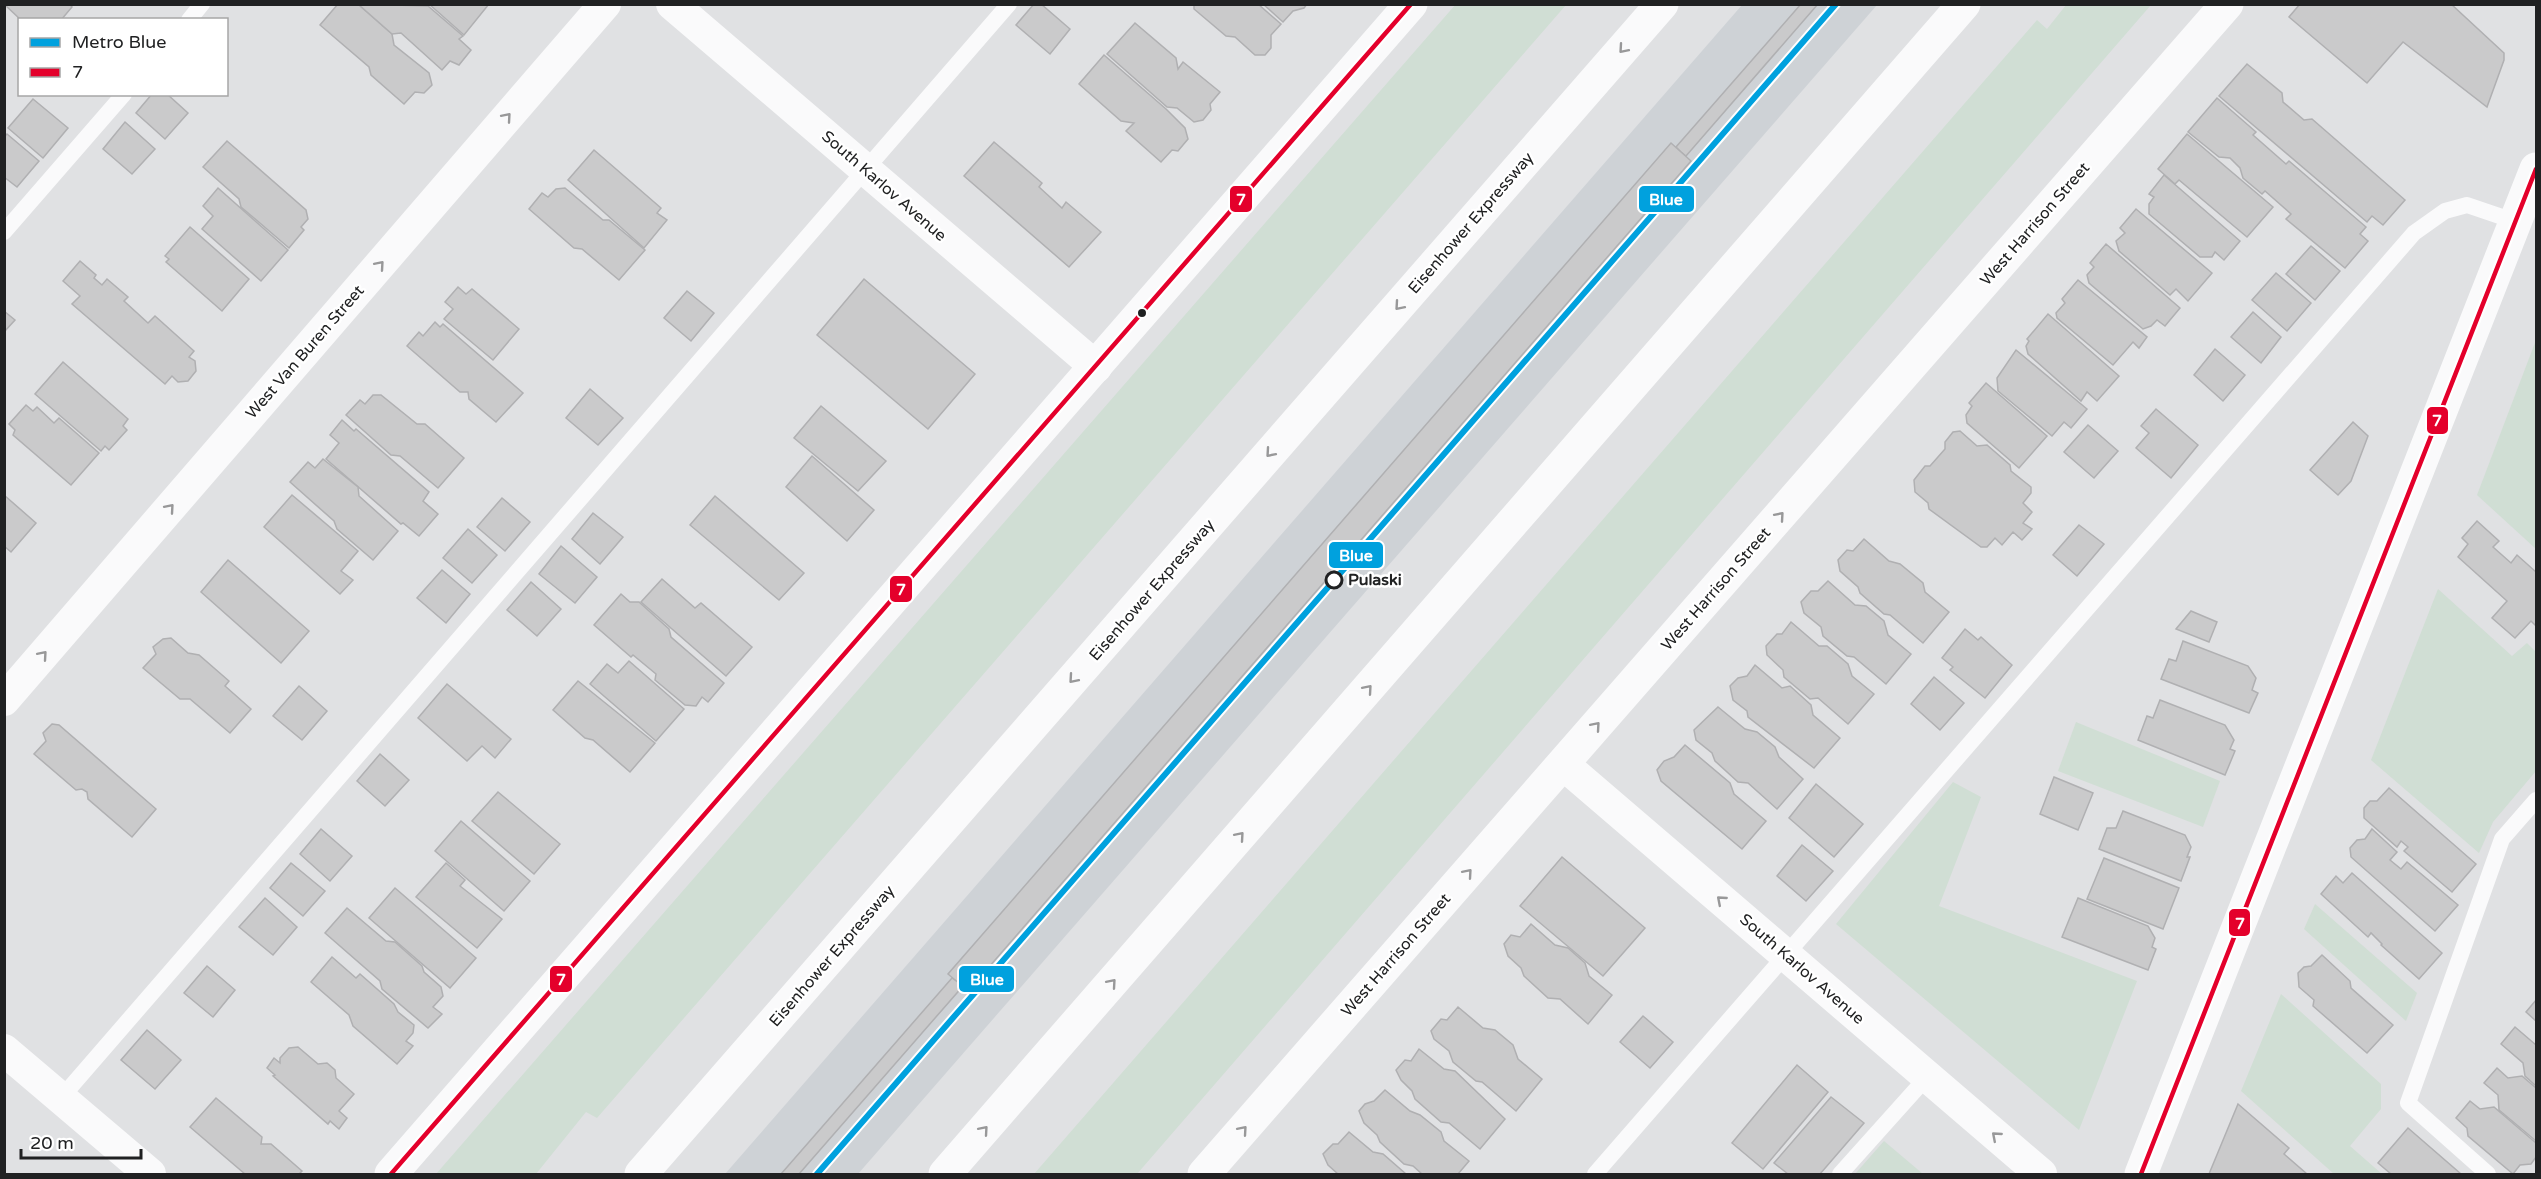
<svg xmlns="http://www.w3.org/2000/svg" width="2541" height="1179" viewBox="0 0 2541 1179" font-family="'Varela Round',sans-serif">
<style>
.built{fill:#ced2d6}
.green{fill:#d0ded4}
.building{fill:#cacacb;stroke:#b0b0b2;stroke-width:1.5}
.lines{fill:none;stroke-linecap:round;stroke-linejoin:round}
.lane{stroke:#fafafb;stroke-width:16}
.street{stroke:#fafafb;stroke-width:32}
.secondary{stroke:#fafafb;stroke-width:33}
.highway{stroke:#fafafb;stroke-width:33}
.bus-1-casing{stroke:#fff;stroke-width:9}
.bus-1{stroke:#e4002b;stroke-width:4.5}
.metro-1-casing{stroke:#fff;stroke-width:10}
.metro-1{stroke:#00a1de;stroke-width:6}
.oneway{stroke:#989899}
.bus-dot{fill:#202122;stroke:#fff;stroke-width:2}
.stop-dot{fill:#fff;stroke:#202122;stroke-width:3}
.labels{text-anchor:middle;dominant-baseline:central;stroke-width:5;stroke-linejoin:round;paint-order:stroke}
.street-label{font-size:16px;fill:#202122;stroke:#fff}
.stop-label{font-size:16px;font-weight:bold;fill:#202122;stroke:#fff;text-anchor:start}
.line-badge{stroke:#fff;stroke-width:2}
.badge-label{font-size:16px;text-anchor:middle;font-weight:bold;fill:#fff}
</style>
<rect width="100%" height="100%" fill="#e0e1e3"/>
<path class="built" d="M1742 5H1877L858 1174H725Z"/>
<g class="green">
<path d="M1456 4 1566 5 597 1118 586 1112 536 1174H436Z"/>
<path d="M2066 5H2151L1137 1174H1034L2037 20 2047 29Z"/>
<path d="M2536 340V549L2477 495Z"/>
<path d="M2438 589 2512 656 2527 643 2536 652V771L2493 822 2479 853 2371 760Z"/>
<path d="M2076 722 2220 781 2203 827 2058 771Z"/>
<path d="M1953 782 1981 797 1939 906 2137 981 2079 1130 1836 924Z"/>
<path d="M2315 904 2417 993 2406 1021 2304 929Z"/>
<path d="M2281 994 2381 1084V1109L2350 1146 2382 1174H2334L2241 1091Z"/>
<path d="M1884 1141 1923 1174H1855Z"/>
</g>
<g class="building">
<path d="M4 4H70L72 7 61 20H21Z"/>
<path d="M338 4H358L392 34 394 45 429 73 432 85 424 93 415 92 404 104 371 75 369 67 320 25Z"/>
<path d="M358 4 428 6 463 36 459 39 471 50 459 65 450 61 442 70 401 33 392 34Z"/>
<path d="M429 4H489L464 35Z"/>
<path d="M1034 4H1041L1070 29 1050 54 1016 25Z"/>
<path d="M1194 4H1258L1281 24 1271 35V48L1265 55H1255L1235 37 1226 36 1194 9Z"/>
<path d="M1263 4H1307L1304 8 1293 11 1283 22Z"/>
<path d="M1801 4H1818L1686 156 1681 152 1676 147Z"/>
<path d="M2300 4H2451L2504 53V60L2487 107 2403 42 2367 83 2289 17Z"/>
<path d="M1135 23 1176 58 1178 69 1183 62 1220 92 1210 104 1211 110 1203 120 1194 122 1177 108 1167 107 1107 54Z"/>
<path d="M1104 55 1166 109 1185 128 1188 139 1178 151 1172 150 1161 162 1126 131 1134 123 1121 121 1079 84Z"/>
<path d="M2247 64 2282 93 2283 102 2304 120 2312 119 2405 200 2383 225 2372 216 2367 222 2219 96Z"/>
<path d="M152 94H167L188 113 165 139 136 113Z"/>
<path d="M2217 98 2256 132 2253 135 2286 164 2289 161 2366 227 2360 234 2368 241 2345 268 2286 219 2291 214 2265 191 2262 194 2243 178 2240 168 2230 158 2219 157 2188 132Z"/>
<path d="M33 99 68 128 43 158 8 128Z"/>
<path d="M125 122 155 149 132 174 103 149Z"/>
<path d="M7 134 39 161 17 187 4 177V137Z"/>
<path d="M2187 134 2273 207 2247 237 2179 180 2175 184 2158 169Z"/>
<path d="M227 141 306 210 308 219 301 227 304 230 289 248 241 207 239 199 203 167Z"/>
<path d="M994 142 1042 183 1039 187 1062 208 1066 202 1101 232 1069 267 964 176Z"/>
<path d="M1671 143 1691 161 968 991 948 974Z"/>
<path d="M594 150 661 208 657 213 667 220 644 248 568 180Z"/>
<path d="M2164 175 2240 241 2224 260 2215 252 2212 257H2200L2149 214V204L2154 197 2149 194Z"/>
<path d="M218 188 288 250 261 281 202 229 213 216 203 206Z"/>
<path d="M565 188 603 220H609L645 250 619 280 582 249 574 248 529 209 542 193 548 197 556 189Z"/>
<path d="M2136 209 2212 273 2188 301 2176 289 2170 295 2119 251 2116 241 2125 233 2120 228Z"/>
<path d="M190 227 249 279 222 311 166 262 169 259 165 256Z"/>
<path d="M2106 244 2180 308 2165 326 2157 320 2151 326 2143 329 2089 283 2087 275 2094 267 2090 263Z"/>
<path d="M2311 246 2340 271 2315 300 2286 274Z"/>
<path d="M80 261 96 275 94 278 102 285 107 279 128 297 124 301 148 323 155 316 194 351 189 357 195 361 196 371 188 381 178 382 172 376 165 384 72 304 80 296 63 281Z"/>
<path d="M2276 273 2311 303 2287 331 2252 300Z"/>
<path d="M864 279 975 374 928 429 817 335Z"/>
<path d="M2078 280 2147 337 2139 348 2133 342 2113 365 2057 318 2056 313 2065 303 2062 299Z"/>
<path d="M458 287 466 294 472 289 519 329 493 360 444 319 453 309 445 302Z"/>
<path d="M687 291 714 313 691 341 664 318Z"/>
<path d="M4 311 15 320 4 332Z"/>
<path d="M2253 312 2281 337 2261 363 2231 337Z"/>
<path d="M2048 314 2119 376 2097 401 2087 392 2081 401 2028 354 2026 346 2029 341 2027 339Z"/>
<path d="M435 322 440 327 443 324 523 393 496 422 469 399 468 392H460L407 346 419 332 423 336Z"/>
<path d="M2215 349 2245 375 2223 401 2194 375Z"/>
<path d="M2016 350 2087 409 2071 428 2064 422 2052 436 1998 391 1997 378Z"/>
<path d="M63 362 128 419 123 426 127 430 109 450 105 446 101 451 35 394Z"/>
<path d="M1986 383 2047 436 2019 468 1967 423 1966 415 1972 406 1969 403Z"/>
<path d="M590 389 623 418 598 445 566 418Z"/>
<path d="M373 395H381L417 424H425L464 458 438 488 400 456 391 455 346 415 360 400 365 404Z"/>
<path d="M26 405 33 411 37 407 54 423 59 418 99 453 71 485 13 435 15 430 9 424Z"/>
<path d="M821 406 886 461 858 491 794 438Z"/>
<path d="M2156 409 2198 445 2171 478 2136 448 2149 433 2141 426Z"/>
<path d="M342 420 354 431 356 429 429 492 423 501 438 514 419 536 403 523 401 524 326 459 339 443 330 435Z"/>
<path d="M2353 422 2368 436 2351 481 2338 495 2310 470Z"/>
<path d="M2088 425 2118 451 2094 478 2064 452Z"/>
<path d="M1960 431 1977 446 1987 445 2010 465 2011 471 2031 487V493L2023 503 2032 512 2023 523 2032 529 2022 540 2013 532 2002 545 1995 538 1987 547H1981L1929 509 1928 503 1915 492 1914 480 1925 466H1930L1945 449V442L1953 432Z"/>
<path d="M812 456 874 510 847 541 786 487Z"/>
<path d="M323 459 358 487 359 496 398 531 373 560 337 529 334 521 290 482 308 462 315 468Z"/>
<path d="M4 495 36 523 11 552 4 546Z"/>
<path d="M292 495 358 551 341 571 353 580 340 594 264 527Z"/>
<path d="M715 496 804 573 779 600 690 525Z"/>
<path d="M502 498 530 522 505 551 477 527Z"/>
<path d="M593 513 623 537 600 564 572 539Z"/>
<path d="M2477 521 2499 541 2493 547 2511 563 2517 555 2536 572V626L2531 621 2515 638 2492 618 2507 601 2458 557 2468 544 2462 538Z"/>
<path d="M2079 525 2104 544 2077 576 2053 555Z"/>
<path d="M468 529 497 555 472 583 443 558Z"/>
<path d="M1864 539 1889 561 1900 564 1923 583 1925 592 1949 612 1923 643 1890 615 1884 614 1860 593 1858 587 1840 571 1838 560 1847 550 1853 551Z"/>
<path d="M561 546 597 577 575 603 539 574Z"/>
<path d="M228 560 309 631 281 663 201 592Z"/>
<path d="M442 570 470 594 446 623 417 598Z"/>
<path d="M662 579 695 608 701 603 752 647 726 676 641 602Z"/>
<path d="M1828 581 1855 605 1866 606 1884 621 1888 635 1911 654 1886 684 1854 657 1847 656 1823 636 1821 627 1804 613 1801 602 1811 591H1818Z"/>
<path d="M531 582 561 609 537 636 507 610Z"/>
<path d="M621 594 630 602H639L669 629 671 637 724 683 708 702 702 697 696 706 685 705 655 680 656 674 633 655 631 657 594 625Z"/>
<path d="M2191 611 2217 622 2209 642 2176 629Z"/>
<path d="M1791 622 1819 646H1827L1848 664 1852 676 1874 694 1848 724 1818 698 1810 699 1784 677 1783 670 1767 655 1766 646 1777 634H1782Z"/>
<path d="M1965 629 1978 640 1981 637 2012 665 1985 698 1950 670 1953 667 1942 658Z"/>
<path d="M171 638 188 653 199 655 229 681 225 686 251 709 230 733 190 699H180L143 668 156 654 153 647 163 639Z"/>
<path d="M2183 641 2248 666 2256 678 2252 690 2258 693 2249 713 2161 679 2169 659 2176 661Z"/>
<path d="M629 661 684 709 656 741 590 684 607 664 618 673Z"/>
<path d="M1755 665 1782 688 1790 686 1811 705 1813 715 1840 738 1814 768 1748 717 1747 711 1733 700 1730 686 1738 678 1747 676Z"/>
<path d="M1934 677 1964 703 1940 730 1911 704Z"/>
<path d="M578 681 655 743 630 772 593 740 585 738 553 710Z"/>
<path d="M447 684 511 739 495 758 482 746 467 761 418 718Z"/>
<path d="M299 686 327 711 302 740 273 716Z"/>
<path d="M2160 700 2225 725 2234 740 2230 749 2235 751 2225 775 2138 740 2147 716 2153 718Z"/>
<path d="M1718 707 1745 729 1757 732 1775 747 1779 757 1803 779 1777 809 1748 783 1738 782 1715 761 1712 753 1696 740 1694 730Z"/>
<path d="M52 724 59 725 156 809 132 837 88 799 87 792 82 789 76 790 34 754 46 741 43 733Z"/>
<path d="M1685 745 1730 783 1734 794 1766 821 1742 849 1661 781 1657 770 1664 761 1674 757Z"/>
<path d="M380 754 409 780 385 806 357 781Z"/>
<path d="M2054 777 2093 793 2078 830 2040 814Z"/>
<path d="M1816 784 1863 824 1834 857 1789 818Z"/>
<path d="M2389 788 2476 864 2452 892 2404 851 2408 847 2401 841 2397 847 2364 818V808L2370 801H2377Z"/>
<path d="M498 792 560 844 534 874 472 821Z"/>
<path d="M2123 811 2185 835 2191 847 2187 857H2190L2181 881 2099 849 2107 828H2116Z"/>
<path d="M461 821 530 881 504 911 435 851Z"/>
<path d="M321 829 352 856 330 881 300 854Z"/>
<path d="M2372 829 2397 852 2390 860 2401 869 2407 862 2458 905 2435 931 2351 857 2350 848 2357 840 2365 839Z"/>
<path d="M1802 845 1833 871 1806 901 1777 876Z"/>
<path d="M1562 857 1645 928 1603 976 1520 906Z"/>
<path d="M2104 858 2179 888 2163 929 2087 899Z"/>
<path d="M291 863 325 891 303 916 270 888Z"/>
<path d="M446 863 465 880 460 886 502 919 477 948 416 897Z"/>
<path d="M2352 873 2442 953 2419 979 2381 945 2382 944 2371 933 2368 937 2321 894 2336 876 2343 883Z"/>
<path d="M395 888 476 958 450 988 369 918Z"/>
<path d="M265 898 297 927 273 955 239 927Z"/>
<path d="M2078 898 2148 926 2155 938 2152 947 2156 949 2148 970 2062 937Z"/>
<path d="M347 908 386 941 395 942 422 966 424 972 441 987 443 996 433 1007 442 1014 428 1028 382 989 380 981 325 933Z"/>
<path d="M1531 924 1555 945 1568 948 1585 963 1589 976 1612 995 1588 1024 1560 999 1548 998 1524 976 1521 968 1508 956 1504 944 1511 935 1520 937Z"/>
<path d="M2322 955 2350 981 2351 988 2393 1025 2367 1053 2313 1006 2314 1000 2299 987 2298 973 2304 967 2311 966Z"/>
<path d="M332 957 356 978 360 974 394 1004 398 1012 414 1025 413 1033 406 1041 413 1046 397 1064 353 1026 349 1015 311 982Z"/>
<path d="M207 966 235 990 213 1017 184 993Z"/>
<path d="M952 978 963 986 799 1174H781Z"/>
<path d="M2536 1000V1021L2526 1012Z"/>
<path d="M1458 1007 1483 1028 1495 1030 1513 1045 1518 1059 1542 1079 1516 1111 1482 1082 1476 1081 1453 1062 1449 1051 1434 1039 1431 1031 1441 1019 1447 1020Z"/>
<path d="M1643 1016 1673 1042 1650 1068 1620 1042Z"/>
<path d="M2515 1027 2536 1045V1086L2525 1076 2523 1063 2501 1044Z"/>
<path d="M147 1030 181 1060 155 1089 121 1060Z"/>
<path d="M298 1047 318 1064 327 1063 335 1070 336 1078 354 1094 339 1111 347 1118 339 1129 330 1121 328 1124 273 1076 275 1075 267 1068 274 1058 280 1063V1058L289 1048Z"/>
<path d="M1419 1049 1444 1069 1455 1071 1505 1119 1480 1149 1449 1123 1441 1122 1415 1099 1412 1091 1401 1080 1396 1070 1405 1060 1411 1061Z"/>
<path d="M1797 1065 1828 1092 1763 1169 1732 1143Z"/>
<path d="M2497 1068 2508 1078 2522 1076 2536 1088V1141L2499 1110 2498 1095 2484 1083Z"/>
<path d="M1385 1090 1410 1111 1420 1115 1441 1132 1444 1141 1469 1161 1458 1174H1422L1413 1166 1404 1164 1380 1142 1377 1135 1364 1123 1359 1111 1365 1104 1374 1101Z"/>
<path d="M1831 1097 1864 1123 1820 1174H1788L1774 1163Z"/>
<path d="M216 1098 262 1137 261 1144H271L302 1171 299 1174H245L190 1127Z"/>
<path d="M2470 1101 2480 1109 2494 1107 2536 1143V1157L2531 1164 2520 1165 2513 1174 2468 1136 2467 1128 2456 1118Z"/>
<path d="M2238 1104 2289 1148 2284 1154 2307 1174H2209Z"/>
<path d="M2408 1128 2461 1174H2391L2378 1163Z"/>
<path d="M1349 1132 1373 1152 1383 1154 1406 1174H1338L1328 1165 1323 1154 1333 1144H1338Z"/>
</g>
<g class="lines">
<g class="lane">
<path d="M189 20 202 4"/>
<path d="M4 232 124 94"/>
<path d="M61 1098 1009 4"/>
<path d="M1595 1174 2414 233 2445 211 2467 205 2517 222"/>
<path d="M1840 1174 1927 1077"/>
<path d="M2488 1174 2408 1103 2502 839 2536 800"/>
</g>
<g class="street">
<path d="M672 4 1096 367"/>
<path d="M4 700 605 4"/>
<path d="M1563 764 2041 1174"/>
<path d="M4 1050 150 1174"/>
</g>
<g class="secondary">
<path d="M391 1174 1411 4"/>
<path d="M1204 1174 2227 4"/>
<path d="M2141 1174 2536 169"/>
</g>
<g class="highway">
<path d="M641 1174 1662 4"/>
<path d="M945 1174 1964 4"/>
</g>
<g class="bus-1-casing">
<g id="bus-1">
<path d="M391 1174 1411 4"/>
<path d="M2141 1174 2536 169"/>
</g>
</g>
<use href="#bus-1" class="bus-1"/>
<g class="metro-1-casing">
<path id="metro-1" d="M817 1174 1836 4"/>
</g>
<use href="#metro-1" class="metro-1"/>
</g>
<defs><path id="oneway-chevron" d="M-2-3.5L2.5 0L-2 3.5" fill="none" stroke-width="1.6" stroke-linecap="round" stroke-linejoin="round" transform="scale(1.5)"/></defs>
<g class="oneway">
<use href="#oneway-chevron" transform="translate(1623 49) rotate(131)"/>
<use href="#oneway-chevron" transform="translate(507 117) rotate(-49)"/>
<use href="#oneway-chevron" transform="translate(380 265) rotate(-49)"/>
<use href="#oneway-chevron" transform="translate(1399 306) rotate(131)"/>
<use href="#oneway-chevron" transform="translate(1270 453) rotate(131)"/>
<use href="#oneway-chevron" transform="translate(170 508) rotate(-49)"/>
<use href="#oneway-chevron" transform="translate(1780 516) rotate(-49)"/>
<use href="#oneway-chevron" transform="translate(43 655) rotate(-49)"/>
<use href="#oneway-chevron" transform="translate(1073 679) rotate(131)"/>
<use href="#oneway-chevron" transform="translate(1368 689) rotate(-49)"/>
<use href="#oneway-chevron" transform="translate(1596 726) rotate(-49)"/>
<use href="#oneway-chevron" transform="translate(1240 836) rotate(-49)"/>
<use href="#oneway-chevron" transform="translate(1468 873) rotate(-49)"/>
<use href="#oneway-chevron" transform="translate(1721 900) rotate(-139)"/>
<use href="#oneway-chevron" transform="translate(1112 983) rotate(-49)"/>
<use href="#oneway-chevron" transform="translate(984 1130) rotate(-49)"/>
<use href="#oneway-chevron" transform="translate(1243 1130) rotate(-49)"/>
<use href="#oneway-chevron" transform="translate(1996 1136) rotate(-139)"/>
</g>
<circle class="bus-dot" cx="1142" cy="313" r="5"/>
<circle class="stop-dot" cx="1334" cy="580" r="8"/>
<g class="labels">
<g class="street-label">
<text transform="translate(884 186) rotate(41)">South Karlov Avenue</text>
<text transform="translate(1471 223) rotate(-49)">Eisenhower Expressway</text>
<text transform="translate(2035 224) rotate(-49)">West Harrison Street</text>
<text transform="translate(305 352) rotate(-49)">West Van Buren Street</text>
<text transform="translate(1716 589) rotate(-49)">West Harrison Street</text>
<text transform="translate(1152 590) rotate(-49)">Eisenhower Expressway</text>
<text transform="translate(1396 955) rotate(-49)">West Harrison Street</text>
<text transform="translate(832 956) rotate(-49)">Eisenhower Expressway</text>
<text transform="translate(1802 969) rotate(41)">South Karlov Avenue</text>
</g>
<g class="stop-label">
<text x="1348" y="580">Pulaski</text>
</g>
</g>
<g class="line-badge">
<rect x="1638" y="185" width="57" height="28" rx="6" fill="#00a1de"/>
<rect x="1229" y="185" width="24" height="28" rx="6" fill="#e4002b"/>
<rect x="2426" y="406" width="23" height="29" rx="6" fill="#e4002b"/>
<rect x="1328" y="541" width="56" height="28" rx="6" fill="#00a1de"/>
<rect x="889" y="575" width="24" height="28" rx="6" fill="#e4002b"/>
<rect x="2228" y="908" width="23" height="29" rx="6" fill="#e4002b"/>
<rect x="549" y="965" width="24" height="28" rx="6" fill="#e4002b"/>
<rect x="958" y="965" width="57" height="28" rx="6" fill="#00a1de"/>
</g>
<g class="badge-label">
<text x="1666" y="205">Blue</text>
<text x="1241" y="205">7</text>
<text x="2437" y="426">7</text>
<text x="1356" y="561">Blue</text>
<text x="901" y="595">7</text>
<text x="2240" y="929">7</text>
<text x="561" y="985">7</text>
<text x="987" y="985">Blue</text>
</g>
<rect width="2541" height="1179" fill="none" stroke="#202122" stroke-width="12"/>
<rect x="18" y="18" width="210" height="78" fill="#ffffff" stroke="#a6a6a7" stroke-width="1.5"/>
<rect x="30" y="38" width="30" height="9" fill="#00a1de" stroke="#a6a6a7" stroke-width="1.5"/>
<text x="72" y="48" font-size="18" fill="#202122">Metro Blue</text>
<rect x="30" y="68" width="30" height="9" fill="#e4002b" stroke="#a6a6a7" stroke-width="1.5"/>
<text x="72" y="78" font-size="18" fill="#202122">7</text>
<path d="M21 1149v9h120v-9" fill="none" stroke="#202122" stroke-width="3"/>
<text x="30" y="1149" font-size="18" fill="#202122" stroke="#ffffff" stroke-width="4.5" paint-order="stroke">20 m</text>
</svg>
